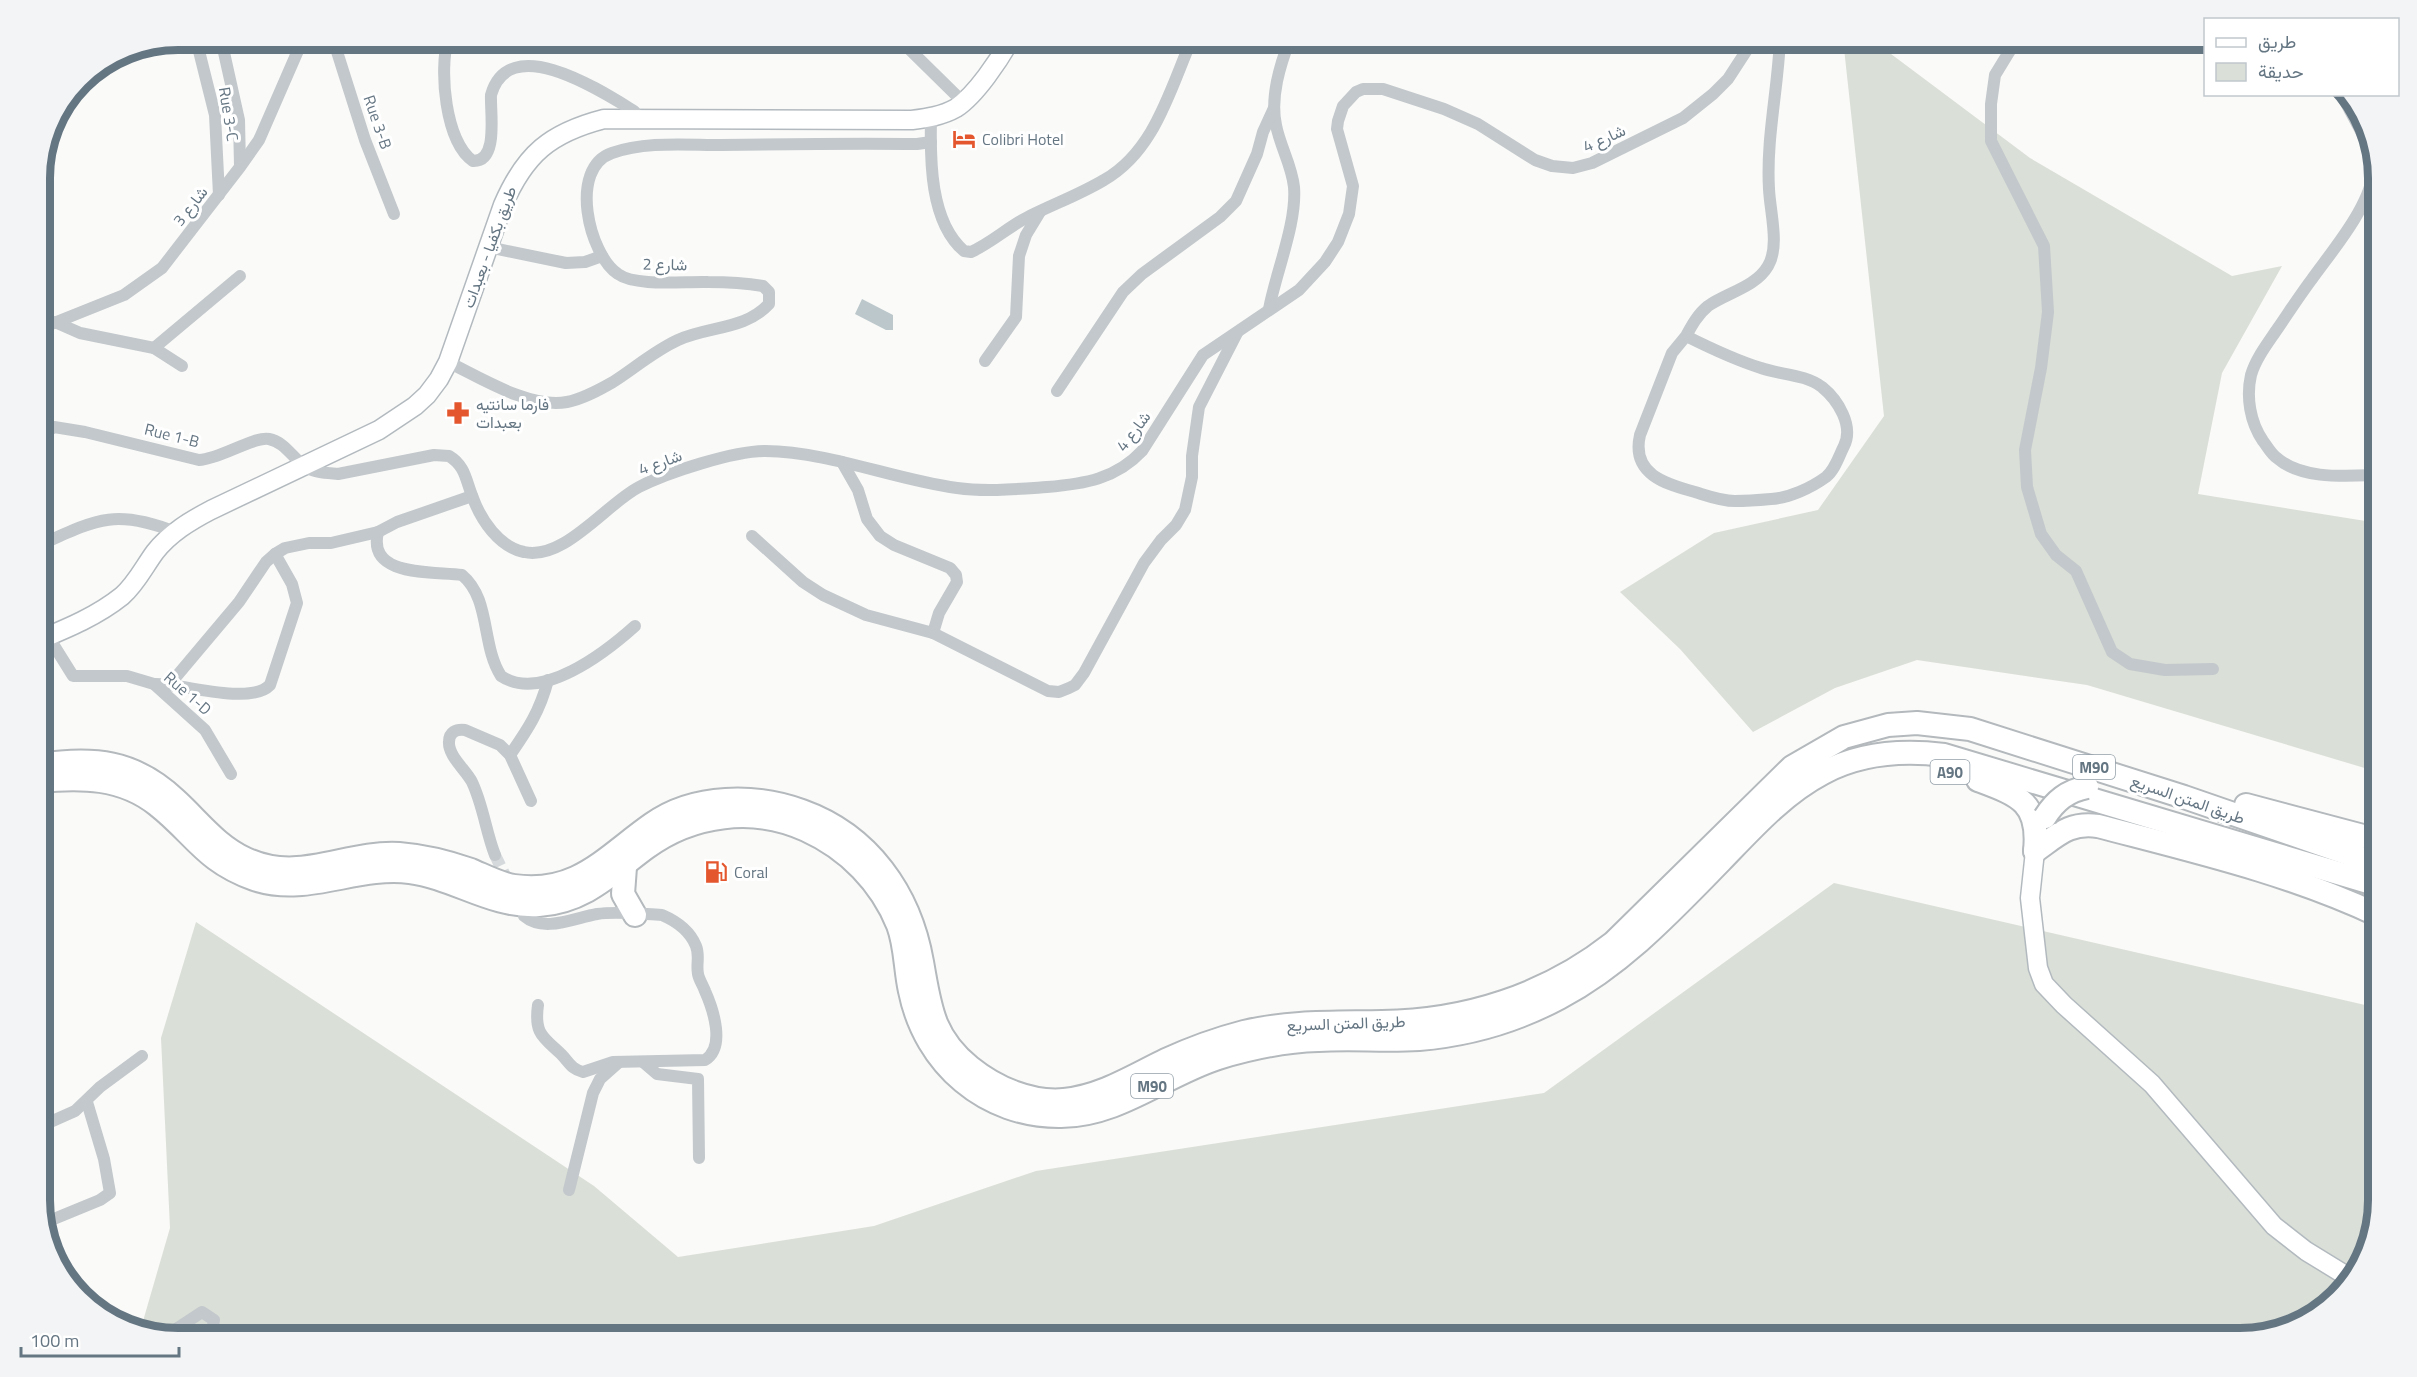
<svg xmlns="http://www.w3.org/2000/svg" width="2417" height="1377" viewBox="0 0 2417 1377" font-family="'Titillium Web',Vazirmatn,sans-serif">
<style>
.green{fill:#dadfd7}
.water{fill:#bbc7cb}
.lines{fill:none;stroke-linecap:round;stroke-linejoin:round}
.minor-tunnel{stroke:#d5d9db;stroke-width:12;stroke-dasharray:12 6;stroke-linecap:butt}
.secondary-casing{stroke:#b3babf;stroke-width:21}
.motorway-casing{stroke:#b4b9bd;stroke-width:26}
.minor{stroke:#c3c8cc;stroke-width:12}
.secondary{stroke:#fff;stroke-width:18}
.motorway{stroke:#fff;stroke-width:22}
.motorway-bridge-casing{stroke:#b4b9bd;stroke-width:26;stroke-linecap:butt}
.motorway-bridge{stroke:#fff;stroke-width:22}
.labels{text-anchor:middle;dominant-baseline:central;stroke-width:6;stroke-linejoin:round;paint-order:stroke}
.shield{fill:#fff;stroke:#939fa8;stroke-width:1.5}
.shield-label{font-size:15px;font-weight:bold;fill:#657683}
.street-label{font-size:16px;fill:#657683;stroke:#fff}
.poi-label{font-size:16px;fill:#657683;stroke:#fff;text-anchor:start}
.rim{fill:none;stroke:#657683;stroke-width:8}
</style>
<rect width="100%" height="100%" fill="#fafaf8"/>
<g class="green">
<path d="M1843 39H1871L2030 158 2232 276 2282 266 2222 373 2198 494 2378 523V772L2087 685 1917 660 1835 688 1753 732 1680 649 1620 592 1714 533 1818 510 1884 416Z"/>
<path d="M1834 883 2378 1008V1200L2360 1269 2309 1319 2240 1338H177L141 1328 170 1228 161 1038 196 922 594 1186 678 1257 874 1226 1036 1171 1544 1093Z"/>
</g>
<path class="water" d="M862 299 893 315V330H886L855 314Z"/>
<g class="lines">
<path class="minor-tunnel" d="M495 855 510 886"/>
<g class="secondary-casing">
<g id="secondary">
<path d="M39 640C68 628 97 616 122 596 136 584 144 567 155 552 170 533 190 521 211 510L379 430 415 406 427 395 439 379 448 362 503 205C525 154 550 133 604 119L912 120C927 118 942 116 956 108 976 95 999 60 1011 39"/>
<path d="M2035 851 2030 898 2038 968 2044 984 2064 1005 2152 1084 2274 1226 2306 1251 2350 1278"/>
</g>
</g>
<g class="motorway-casing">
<g id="motorway">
<path d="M39 765C93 757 134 760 176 800 199 821 217 846 246 859 299 884 345 851 399 854 424 856 448 862 471 870 485 876 500 884 514 886 577 895 606 856 652 824 694 794 756 794 802 811 869 835 910 893 922 962 930 1006 932 1036 970 1067 996 1088 1031 1103 1064 1100 1102 1096 1133 1076 1166 1060 1192 1048 1217 1039 1244 1032 1290 1021 1335 1023 1382 1022 1466 1021 1547 995 1613 943L1792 767 1844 737 1888 725 1917 723 1970 729 2184 797 2378 864"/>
<path d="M1978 780C2018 795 2040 802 2035 851"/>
<path d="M39 781C81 777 122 777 157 805 195 835 204 861 254 879 307 897 356 865 410 872 455 878 492 908 539 905 585 902 612 873 646 848 692 814 754 806 806 830 848 849 881 883 898 925 906 946 905 969 910 991 925 1065 986 1117 1061 1116 1118 1116 1165 1075 1218 1058 1251 1048 1284 1041 1318 1040 1351 1038 1385 1041 1419 1039 1467 1035 1516 1021 1559 998 1623 964 1671 912 1721 861 1752 829 1783 794 1823 773 1860 753 1903 750 1944 755L2378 885"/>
<path d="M2246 805 2378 840"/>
<path d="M2035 851C2058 835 2069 822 2098 826 2193 851 2289 873 2378 915"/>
<path d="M625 867 623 894 635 915"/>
</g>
</g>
<g class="minor">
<path d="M196 39 215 115 219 195"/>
<path d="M221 39 239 120 240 166"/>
<path d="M333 39 365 140 394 214"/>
<path d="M448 39C439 69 445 142 473 161 499 162 490 112 491 95 509 30 603 92 634 111L639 118"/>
<path d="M899 39 963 102"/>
<path d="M2017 39 1995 75 1991 104V141L2044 246 2048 312 2041 368 2025 450 2027 487 2041 534 2056 555 2076 571 2112 652 2130 664 2165 670 2213 669"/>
<path d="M2342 94C2351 117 2376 149 2373 174 2368 209 2332 251 2312 279 2300 295 2289 312 2278 328 2268 343 2256 358 2251 375 2246 397 2250 422 2263 441 2267 446 2271 454 2277 458 2302 480 2346 476 2378 475"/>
<path d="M931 118C930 160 930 222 964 251L971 252C991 243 1007 228 1026 218 1051 205 1079 195 1104 180 1155 151 1170 89 1192 39"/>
<path d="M488 247 566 263 585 262 602 256"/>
<path d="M1269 309C1276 272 1297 223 1294 187 1292 166 1280 146 1276 125 1270 97 1280 65 1290 39"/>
<path d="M55 322 80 333 154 348 182 366"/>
<path d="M39 329 124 295 162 268 240 167 259 140 303 39"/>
<path d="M1686 336 1672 353 1640 435C1631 474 1665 484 1695 492 1708 496 1721 501 1735 501 1747 501 1760 500 1771 499 1789 498 1811 488 1826 477 1835 470 1839 456 1844 446 1854 426 1838 400 1822 387 1805 374 1781 375 1761 368 1735 360 1710 348 1686 336 1692 325 1698 314 1708 306 1726 293 1756 287 1768 266 1780 246 1770 212 1769 189 1766 139 1778 89 1780 39"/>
<path d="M154 348 240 276"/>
<path d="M985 361 1016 317 1019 256 1026 235 1040 212"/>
<path d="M448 362C481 378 530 409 567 402 583 399 599 390 613 382 635 368 654 351 678 340 709 326 745 330 769 304V292L763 286C745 283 726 282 708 282 685 281 636 287 618 274 589 255 568 168 612 153 645 141 686 145 721 145 786 144 851 143 917 144L931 142"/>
<path d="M1057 391 1123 292 1142 274 1220 217 1236 201 1257 154 1263 132 1274 108"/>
<path d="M39 436 54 427 85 432 199 460C220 459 254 436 269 439 285 442 293 459 306 467 315 473 327 473 338 474L434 455 449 456C466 466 466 482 473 498 481 520 499 547 524 552 564 561 606 504 639 487 668 472 734 451 765 451 831 452 892 479 957 488 986 492 1018 489 1047 487 1084 484 1116 479 1142 451L1203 355 1299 290 1325 262 1338 242 1349 214 1353 186 1337 129 1338 121 1343 106 1356 92 1363 89H1383L1444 109 1478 124 1535 160 1552 166 1573 168 1592 163 1683 118 1713 94 1728 79 1754 39"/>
<path d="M842 462 858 490 867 519 880 536 894 545 950 568 956 575 957 582 939 613 933 633"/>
<path d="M472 496 397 522 378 532C367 578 434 571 462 575 491 599 481 645 501 676 541 703 606 652 635 626"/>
<path d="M752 536 803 582 823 595 866 615 933 633 1048 691 1059 692 1069 688 1075 685 1084 673 1144 563 1161 540 1176 525 1185 510 1192 477V456L1199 407 1237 333"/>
<path d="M40 545C95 520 115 508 175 532"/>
<path d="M48 636 73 676H127L154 684 205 730 231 774"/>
<path d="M154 684C182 683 250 706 270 685L297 603 292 584 275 554"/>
<path d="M170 684 239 602 266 562 275 554 285 548 309 543H331L378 532"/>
<path d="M510 755C528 729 540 711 548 680"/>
<path d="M495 855C486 832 483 805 472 782 466 770 448 756 449 742 449 732 456 729 465 730L500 745 510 755 531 801"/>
<path d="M524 916C544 933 574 918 597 914 617 911 641 914 662 915 676 921 690 931 696 946 700 956 696 964 698 974 699 980 703 985 705 991 713 1009 726 1047 705 1060L613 1062 583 1072C571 1069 569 1062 561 1054 543 1037 534 1034 538 1005"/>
<path d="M643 1062 657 1074 698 1079 699 1158"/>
<path d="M39 1127 75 1111 100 1087 142 1056"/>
<path d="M569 1190 593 1093 600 1079 618 1063"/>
<path d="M44 1223 100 1200 110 1193 104 1159 87 1102"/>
<path d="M167 1335 202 1312 214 1320 211 1338"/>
</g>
<use href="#secondary" class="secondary"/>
<use href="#motorway" class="motorway"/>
<g class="motorway-bridge-casing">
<path id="motorway-bridge" d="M2045 817C2055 801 2067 791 2087 787"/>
</g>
<use href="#motorway-bridge" class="motorway-bridge"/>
</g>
<defs>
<g id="hotel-bare" transform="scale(1.8)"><path d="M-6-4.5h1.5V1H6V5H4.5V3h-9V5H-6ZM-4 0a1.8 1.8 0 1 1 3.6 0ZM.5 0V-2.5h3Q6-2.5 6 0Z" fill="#e4572e" stroke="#fff" stroke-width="2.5" paint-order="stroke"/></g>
<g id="pharmacy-bare" transform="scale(1.8)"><path d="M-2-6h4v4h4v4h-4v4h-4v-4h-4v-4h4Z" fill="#e4572e" stroke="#fff" stroke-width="2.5" paint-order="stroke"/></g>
<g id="fuel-bare" transform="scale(1.8)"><path d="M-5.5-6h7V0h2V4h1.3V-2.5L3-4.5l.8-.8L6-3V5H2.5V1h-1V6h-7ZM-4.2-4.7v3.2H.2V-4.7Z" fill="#e4572e" stroke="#fff" stroke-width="2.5" paint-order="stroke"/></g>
</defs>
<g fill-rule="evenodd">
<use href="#hotel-bare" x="964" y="139"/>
<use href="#pharmacy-bare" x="458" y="413"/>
<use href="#fuel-bare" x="716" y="872"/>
</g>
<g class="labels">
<g class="shield">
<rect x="2073" y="755" width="42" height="24" rx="4.5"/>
<rect x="1930.5" y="760" width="39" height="24" rx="4.5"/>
<rect x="1131" y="1074" width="42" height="24" rx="4.5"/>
</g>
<g class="shield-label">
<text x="2094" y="767">M90</text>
<text x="1950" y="772">A90</text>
<text x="1152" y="1086">M90</text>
</g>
<g class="street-label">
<text transform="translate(229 114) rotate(81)">Rue 3-C</text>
<text transform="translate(378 122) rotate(71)">Rue 3-B</text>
<text transform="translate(1604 138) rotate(-24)">شارع 4</text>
<text transform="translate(190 206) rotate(-52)">شارع 3</text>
<text transform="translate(489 247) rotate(-70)">طريق بكفيا - بعبدات</text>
<text transform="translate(665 264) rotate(1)">شارع 2</text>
<text transform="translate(1133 431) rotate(-53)">شارع 4</text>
<text transform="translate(172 435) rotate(14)">Rue 1-B</text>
<text transform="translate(660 462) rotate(-20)">شارع 4</text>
<text transform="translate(188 693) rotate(41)">Rue 1-D</text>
<text transform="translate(2188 799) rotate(19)">طريق المتن السريع</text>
<text transform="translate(1346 1023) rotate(-2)">طريق المتن السريع</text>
</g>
<g class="poi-label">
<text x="982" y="139">Colibri Hotel</text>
<text x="476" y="404">فارما سانتيه<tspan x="476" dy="18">بعبدات</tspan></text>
<text x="734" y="872">Coral</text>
</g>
</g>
<path d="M0 0H2417V1377H0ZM178 50H2240A128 128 0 0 1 2368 178V1200A128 128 0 0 1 2240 1328H178A128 128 0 0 1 50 1200V178A128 128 0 0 1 178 50Z" fill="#f3f4f5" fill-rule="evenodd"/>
<path class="rim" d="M178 50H2240A128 128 0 0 1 2368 178V1200A128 128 0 0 1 2240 1328H178A128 128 0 0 1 50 1200V178A128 128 0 0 1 178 50Z"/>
<rect x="2204" y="18" width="195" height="78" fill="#ffffff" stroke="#c1c8cd" stroke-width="1.5"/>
<rect x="2216" y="38" width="30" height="9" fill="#ffffff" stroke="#c1c8cd" stroke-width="1.5"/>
<text x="2258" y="48" font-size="18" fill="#657683">طريق</text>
<rect x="2216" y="63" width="30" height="18" fill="#dadfd7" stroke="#c1c8cd" stroke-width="1.5"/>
<text x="2258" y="78" font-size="18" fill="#657683">حديقة</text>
<path d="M21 1347v9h158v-9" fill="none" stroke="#657683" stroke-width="3"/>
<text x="30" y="1347" font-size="18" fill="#657683" stroke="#ffffff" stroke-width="4.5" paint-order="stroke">100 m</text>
</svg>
